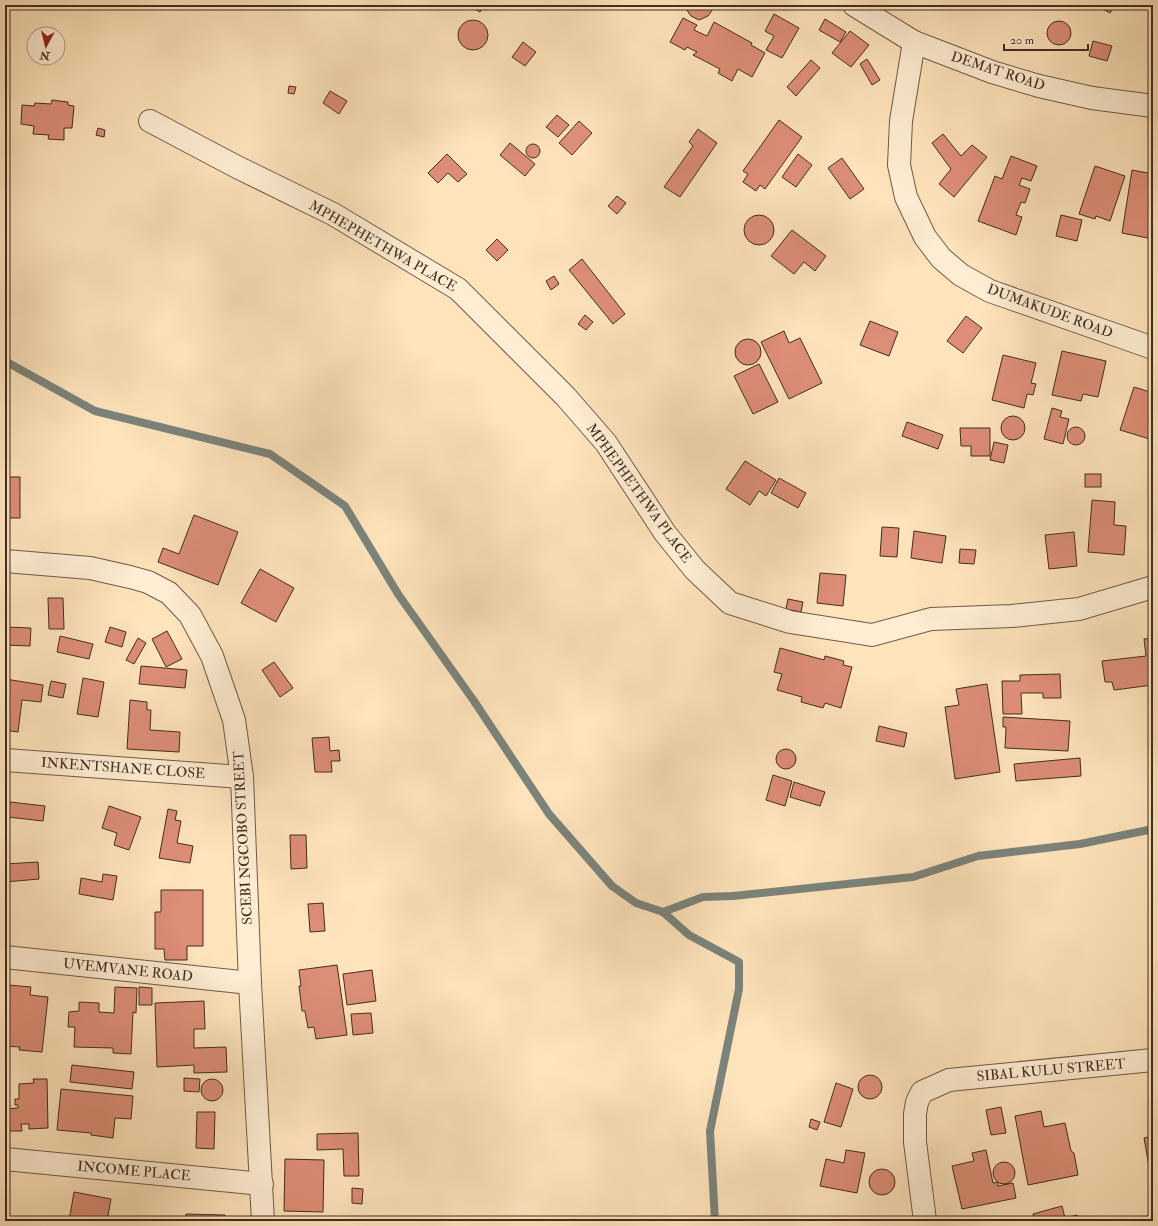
<svg xmlns="http://www.w3.org/2000/svg" width="1158" height="1226" viewBox="0 0 1158 1226" font-family="'IM FELL Double Pica',serif">
<style>
.lines{fill:none;stroke-linecap:round;stroke-linejoin:round}
.stream{stroke:#7b837b;stroke-width:8}
.building{fill:#dd8e77;stroke:#412d21}
.minor-casing{stroke:#705a48;stroke-width:24}
.tertiary-casing{stroke:#705a48;stroke-width:24}
.minor{stroke:#feedd3;stroke-width:22}
.tertiary{stroke:#feedd3;stroke-width:22}
.labels{text-anchor:middle;dominant-baseline:central;stroke-width:3;stroke-linejoin:round;paint-order:stroke}
.street-label{font-size:14px;fill:#412d21;stroke:#feedd3}
</style>
<rect width="100%" height="100%" fill="#fee3bb"/>
<filter id="stains"><feTurbulence type="fractalNoise" baseFrequency=".005" numOctaves="4"/><feColorMatrix values="0 0 0 0 .2 0 0 0 0 .09 0 0 0 0 .02 0 0 0 .5 -.17"/></filter>
<radialGradient id="worn" r=".72"><stop offset=".6" stop-color="#630" stop-opacity="0"/><stop offset="1" stop-color="#630" stop-opacity=".3"/></radialGradient>
<g class="lines">
<g class="stream">
<path d="M5 361 95 411 270 454 345 506 398 594 474 701 549 814 612 886 636 903 663 912 689 935 739 962V989L710 1131 715 1221"/>
<path d="M663 912 703 897 733 896 913 877 978 856 1080 844 1153 829"/>
</g>
</g>
<g class="building">
<path d="M416 5H427L424 10Z"/>
<path d="M467 5H484L480 12Z"/>
<path d="M686 5H714L713 9 708 16 699 20 691 16 686 9Z"/>
<path d="M1098 5H1115L1110 13 1097 6Z"/>
<path d="M774 14 799 28 782 58 766 50 774 36 765 31Z"/>
<path d="M683 18 697 25 694 30 707 36 714 22 752 43 751 45 765 53 752 77 738 69 732 81 718 73 720 69 693 55 697 52 687 47 685 50 670 42Z"/>
<path d="M825 19 846 32 840 42 819 30Z"/>
<circle cx="473" cy="35" r="15"/>
<circle cx="1059" cy="33" r="12"/>
<path d="M850 31 869 45 851 67 832 53Z"/>
<path d="M1093 41 1112 46 1107 61 1089 56Z"/>
<path d="M523 42 536 52 525 66 512 57Z"/>
<path d="M867 59 880 80 872 85 860 64Z"/>
<path d="M811 60 820 68 796 96 787 87Z"/>
<path d="M289 86 296 87 294 94 288 93Z"/>
<path d="M330 91 347 101 339 114 323 103Z"/>
<path d="M52 100 68 102V105L74 106 72 128H64V140L48 139 49 135 33 134 34 126 21 124 22 105 34 106 35 103 51 104Z"/>
<path d="M557 115 569 125 558 137 546 127Z"/>
<path d="M779 120 802 137 765 189 760 185 756 191 743 182 748 174 743 171Z"/>
<path d="M579 121 592 133 572 155 559 143Z"/>
<path d="M98 128 105 130 104 137 96 135Z"/>
<path d="M698 129 717 143 680 197 664 187 693 146 689 142Z"/>
<path d="M943 134 961 156 972 145 987 157 954 197 939 184 951 169 932 143Z"/>
<path d="M510 143 535 164 525 176 500 155Z"/>
<circle cx="533" cy="151" r="7"/>
<path d="M447 154 467 174 458 182 448 173 438 183 428 173Z"/>
<path d="M798 154 812 165 796 187 782 177Z"/>
<path d="M1011 156 1037 166 1031 181 1022 178 1019 185 1030 189 1025 203 1021 202 1016 215 1022 217 1016 235 978 221 995 176 1002 179Z"/>
<path d="M842 158 864 189 850 199 828 168Z"/>
<path d="M1095 166 1125 176 1110 221 1096 216 1095 219 1079 214Z"/>
<path d="M1132 170 1153 174V196L1151 195 1150 204 1153 205V239L1122 233Z"/>
<path d="M617 196 626 203 617 214 608 206Z"/>
<circle cx="759" cy="230" r="15"/>
<path d="M1061 215 1082 220 1077 241 1056 236Z"/>
<path d="M792 230 826 256 815 271 804 262 794 274 771 256Z"/>
<path d="M497 239 508 250 497 261 486 250Z"/>
<path d="M582 259 625 314 613 324 569 270Z"/>
<path d="M554 276 559 284 551 290 546 281Z"/>
<path d="M585 315 593 322 586 330 578 324Z"/>
<path d="M966 316 982 328 963 353 947 341Z"/>
<path d="M870 321 898 332 889 356 860 345Z"/>
<path d="M784 331 789 343 800 338 822 383 789 399 761 342Z"/>
<circle cx="748" cy="352" r="13"/>
<path d="M1062 351 1106 361 1098 397 1083 394 1081 401 1052 395Z"/>
<path d="M1003 355 1036 363 1031 383 1036 384 1033 395 1027 394 1024 408 992 400Z"/>
<path d="M759 364 778 402 753 414 734 376Z"/>
<path d="M1134 387 1153 393V440L1120 430Z"/>
<path d="M1052 408 1062 411 1060 417 1069 419 1063 444 1044 439Z"/>
<circle cx="1013" cy="428" r="12"/>
<path d="M907 422 943 435 938 449 902 436Z"/>
<circle cx="1076" cy="436" r="9"/>
<path d="M960 428H990V456H971V446H961Z"/>
<path d="M994 442 1008 445 1004 463 990 460Z"/>
<path d="M745 461 776 480 766 496 759 491 750 505 726 489Z"/>
<rect x="1085" y="474" width="16" height="13"/>
<rect x="5" y="477" width="15" height="41"/>
<path d="M779 478 806 493 798 508 771 493Z"/>
<path d="M1092 500 1115 502 1114 525 1126 526 1124 555 1088 552Z"/>
<path d="M194 515 238 532 218 585 158 562 163 548 179 554Z"/>
<path d="M882 527 899 528 897 557 880 556Z"/>
<path d="M914 531 946 536 942 563 911 558Z"/>
<path d="M1074 532 1077 566 1049 569 1045 535Z"/>
<path d="M960 549 976 550 974 564 959 563Z"/>
<path d="M260 569 294 588 276 622 241 603Z"/>
<path d="M820 573 846 575 843 606 817 603Z"/>
<path d="M48 598H63L64 629H49Z"/>
<path d="M788 599 803 602 801 612 786 609Z"/>
<path d="M5 627 31 628 30 646 5 645Z"/>
<path d="M110 627 126 632 122 647 105 642Z"/>
<path d="M167 631 182 659 166 667 152 639Z"/>
<path d="M60 636 93 644 89 659 57 652Z"/>
<path d="M138 638 146 643 134 664 126 660Z"/>
<path d="M1153 638V685L1114 690 1112 682H1105L1102 661 1146 656 1144 639Z"/>
<path d="M780 648 824 660 825 656 844 661 843 665 852 667 841 708 825 703 823 708 801 702 802 697 777 690 782 674 774 672Z"/>
<path d="M274 662 293 688 280 697 262 670Z"/>
<path d="M141 666 187 670 185 688 139 684Z"/>
<path d="M1060 674 1061 698H1043V693H1021L1022 714H1003L1002 681H1020V675Z"/>
<path d="M83 678 104 682 98 717 77 714Z"/>
<path d="M5 679 43 685 41 702 22 700 18 732 5 730Z"/>
<path d="M51 681 66 684 63 698 48 695Z"/>
<path d="M987 684 1000 772 955 779 945 707 959 705 956 689Z"/>
<path d="M130 700 147 702V710H151L150 730 180 732 179 752 127 749Z"/>
<path d="M1003 717 1070 721 1068 751 1005 748 1006 727H1003Z"/>
<path d="M879 726 907 733 904 747 876 741Z"/>
<path d="M329 737 330 751 339 750 340 761H331L332 772H315L312 738Z"/>
<circle cx="786" cy="759" r="10"/>
<path d="M1080 758 1081 776 1016 781 1014 764Z"/>
<path d="M773 775 792 781 785 806 766 800Z"/>
<path d="M794 782 825 792 820 806 790 797Z"/>
<path d="M10 802 45 806 43 821 8 817Z"/>
<path d="M5 804H7L5 822Z"/>
<path d="M109 806 141 817 129 850 114 845 117 833 102 828Z"/>
<path d="M168 809 177 811 175 820 181 821 177 843 193 846 190 863 159 858Z"/>
<path d="M290 835H306L307 868 291 869Z"/>
<path d="M38 862 39 879 5 882V864Z"/>
<path d="M103 874 117 876 113 900 79 894 81 878 102 882Z"/>
<path d="M161 890H203V946H187V960H165L164 949H155V912H161Z"/>
<path d="M323 903 325 931 310 932 308 904Z"/>
<path d="M337 965 347 1035 316 1039 314 1027 308 1028 305 1011H302L299 986H301L299 970Z"/>
<path d="M372 970 376 1001 347 1005 343 974Z"/>
<path d="M8 985 31 987 30 995 48 997 42 1052 19 1050 20 1047 5 1046V988H8Z"/>
<path d="M115 987 137 988 136 1013 133 1012 131 1054 113 1053V1048L74 1047 75 1027H68L69 1012 79 1011V1002L99 1003V1012L114 1013Z"/>
<path d="M139 987 152 988V1005H139Z"/>
<path d="M204 1001 205 1029H194V1048L226 1047 227 1072 194 1073V1065L157 1067 155 1003Z"/>
<path d="M371 1013 373 1033 353 1035 351 1014Z"/>
<path d="M72 1065 134 1072 132 1089 70 1082Z"/>
<circle cx="870" cy="1087" r="12"/>
<path d="M184 1078 200 1079 199 1092 184 1091Z"/>
<path d="M33 1079H47L48 1128 29 1129V1124H21L22 1131H5V1109L18 1108V1105H15V1099H19V1084L34 1083Z"/>
<circle cx="212" cy="1090" r="11"/>
<path d="M836 1083 853 1089 841 1127 824 1122Z"/>
<path d="M61 1089 133 1096 131 1119 115 1118 113 1138 91 1135V1133L57 1130Z"/>
<path d="M1001 1107 1006 1133 991 1135 986 1110Z"/>
<path d="M1041 1111 1044 1127 1065 1123 1071 1151 1074 1153 1078 1175 1028 1185 1015 1116Z"/>
<path d="M197 1112H215L214 1149 196 1148Z"/>
<path d="M811 1119 820 1122 817 1130 809 1127Z"/>
<path d="M358 1133 359 1176H344L343 1149 317 1150V1134Z"/>
<path d="M1153 1136V1183H1152L1144 1138Z"/>
<path d="M846 1150 865 1153 857 1193 820 1186 826 1159 844 1163Z"/>
<path d="M986 1150 993 1183 998 1182V1186L1013 1183 1016 1198 962 1209 952 1166 974 1161 972 1153Z"/>
<path d="M285 1159 324 1160 323 1212 284 1211Z"/>
<circle cx="1004" cy="1173" r="11"/>
<circle cx="882" cy="1182" r="13"/>
<path d="M352 1188 363 1189 362 1204 352 1203Z"/>
<path d="M74 1192 111 1199 107 1221H69Z"/>
<path d="M1062 1206 1065 1218 1077 1215 1079 1221H1035L1033 1214Z"/>
<path d="M186 1214 225 1215V1221H186Z"/>
</g>
<g class="lines">
<g class="minor-casing">
<g id="minor">
<path d="M914 42 901 121 899 165 906 197 925 237 941 258 961 275 990 291 1153 348"/>
<path d="M150 121 237 167 333 214 458 289 566 397 606 443 665 533 695 570 730 603 790 622 872 635 931 619 1012 616 1079 609 1153 587"/>
<path d="M5 561 90 568 130 577 148 582 169 593 190 615 212 656 234 720 242 777 250 983 263 1221"/>
<path d="M5 760 242 777"/>
<path d="M5 957 250 983"/>
<path d="M5 1159 262 1184"/>
<path d="M925 1221 915 1142V1114L917 1102 922 1092 949 1080 1153 1060"/>
</g>
</g>
<g class="tertiary-casing">
<path id="tertiary" d="M854 5 914 42 992 72 1039 86 1092 98 1153 106"/>
</g>
<use href="#minor" class="minor"/>
<use href="#tertiary" class="tertiary"/>
</g>
<g class="labels">
<g class="street-label">
<text transform="translate(998 71) rotate(18)">DEMAT ROAD</text>
<text transform="translate(383 246) rotate(30)">MPHEPHETHWA PLACE</text>
<text transform="translate(1050 311) rotate(20)">DUMAKUDE ROAD</text>
<text transform="translate(639 493) rotate(54)">MPHEPHETHWA PLACE</text>
<text transform="translate(123 768) rotate(4)">INKENTSHANE CLOSE</text>
<text transform="translate(243 838) rotate(-93)">SCEBI NGCOBO STREET</text>
<text transform="translate(128 970) rotate(6)">UVEMVANE ROAD</text>
<text transform="translate(1051 1070) rotate(-5)">SIBAL KULU STREET</text>
<text transform="translate(134 1171) rotate(5)">INCOME PLACE</text>
</g>
</g>
<rect width="1158" height="1226" fill="none" stroke="#fee3bb" stroke-width="20"/>
<rect x="6" y="6" width="1146" height="1214" fill="none" stroke="#412d21" stroke-width="2"/>
<rect x="10" y="10" width="1138" height="1206" fill="none" stroke="#412d21"/>
<g transform="translate(46 46) rotate(187)"><circle r="19" fill="#feedd3" stroke="#b2a08c"/>
<path d="M0-3L7 15L0 10L-7 15Z" fill="#8f2418"/>
<text y="-6" font-size="11" font-weight="bold" text-anchor="middle" fill="#412d21">N</text>
</g>
<path d="M1004 44v6h84v-6" fill="none" stroke="#412d21" stroke-width="2"/>
<text x="1010" y="44" font-size="12" fill="#412d21" stroke="#feedd3" stroke-width="3" paint-order="stroke">20 m</text>
<rect width="100%" height="100%" filter="url(#stains)"/>
<rect width="100%" height="100%" fill="url(#worn)"/>
</svg>
